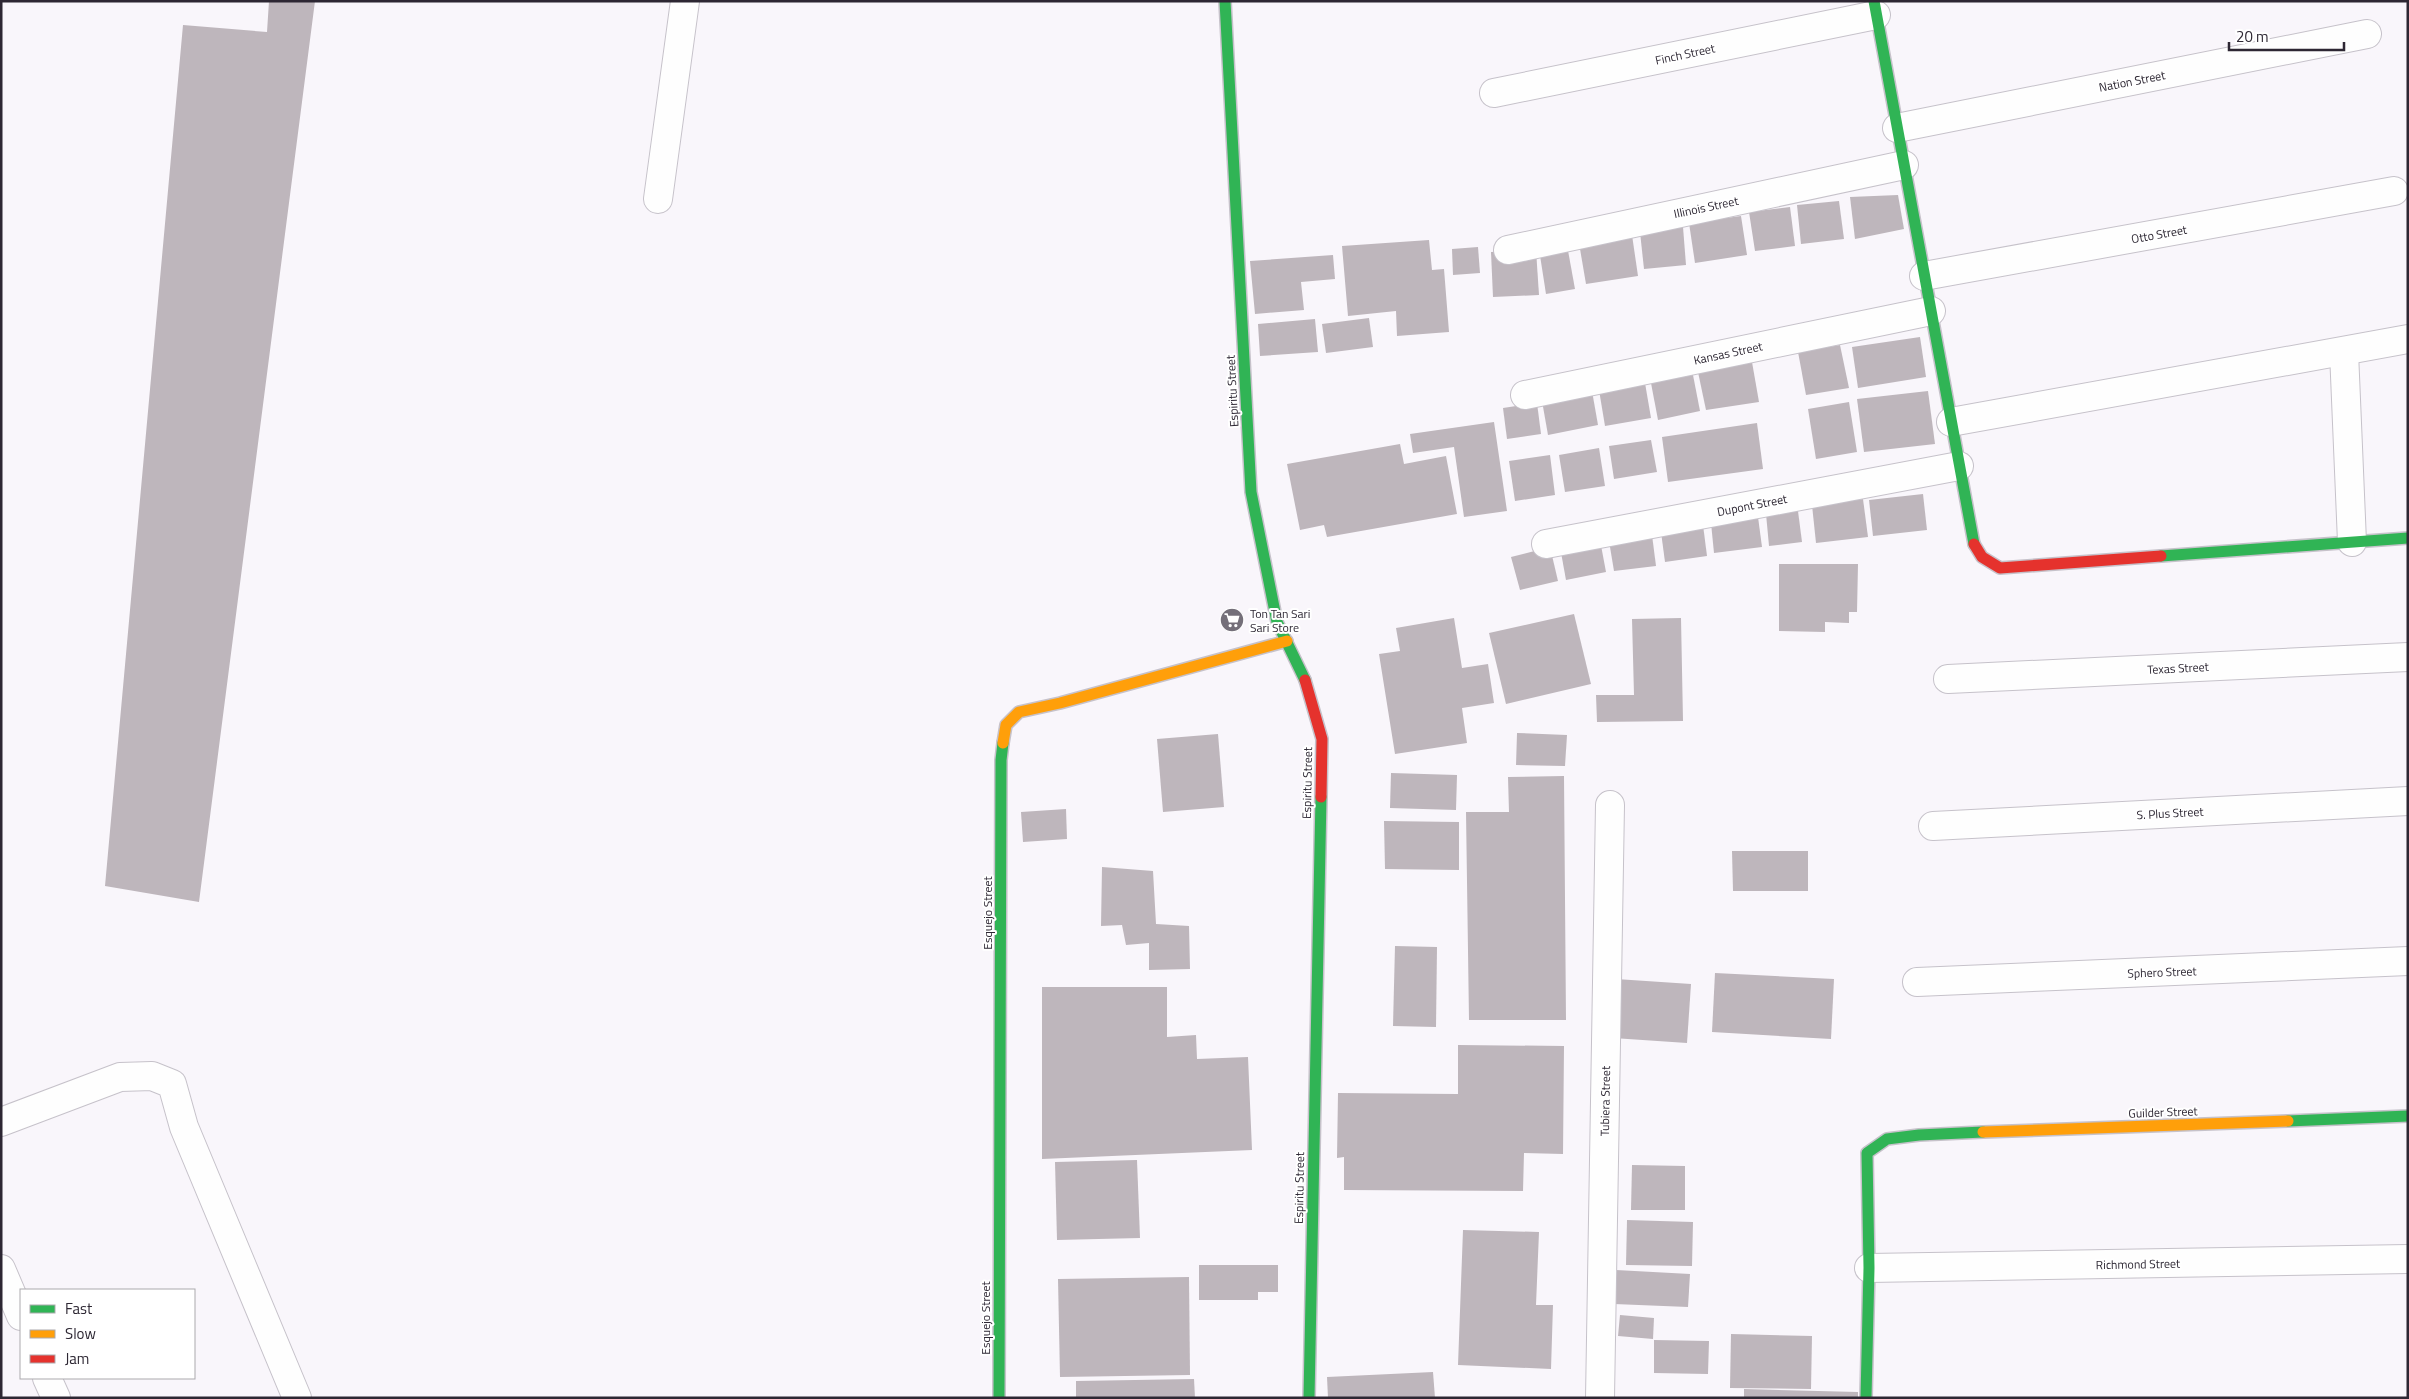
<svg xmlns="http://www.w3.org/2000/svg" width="2409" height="1399" viewBox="0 0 2409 1399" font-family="'Titillium Web',sans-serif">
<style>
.building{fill:#beb6bc}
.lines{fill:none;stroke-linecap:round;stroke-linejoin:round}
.street-casing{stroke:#c6c2ca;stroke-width:30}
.fast-casing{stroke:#c6c2ca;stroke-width:14}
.slow-casing{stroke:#c6c2ca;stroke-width:14}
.jam-casing{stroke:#c6c2ca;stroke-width:14}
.street{stroke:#fefefe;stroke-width:28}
.fast{stroke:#30b455;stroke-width:11}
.slow{stroke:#ff9f0a;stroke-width:11}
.jam{stroke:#e5322d;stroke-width:11}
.labels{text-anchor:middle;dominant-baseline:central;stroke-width:4;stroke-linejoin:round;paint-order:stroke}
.street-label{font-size:12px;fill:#2d2733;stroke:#fff}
.poi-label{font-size:12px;fill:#2d2733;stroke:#fff;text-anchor:start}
</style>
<rect width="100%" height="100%" fill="#f9f6fb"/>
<g class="building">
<path d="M269 1H315L199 902 105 886 183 25 267 32Z"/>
<path d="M1898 195 1904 229 1855 239 1850 197Z"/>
<path d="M1839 201 1844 239 1801 244 1797 205Z"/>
<path d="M1790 207 1795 246 1755 251 1749 212Z"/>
<path d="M1741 216 1747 255 1695 263 1689 223Z"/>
<path d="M1683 227 1686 265 1644 269 1640 232Z"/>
<path d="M1632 235 1638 276 1586 284 1579 243Z"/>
<path d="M1429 240 1432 270 1444 269 1449 332 1397 336 1396 311 1348 316 1342 246Z"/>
<path d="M1567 245 1575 289 1546 294 1539 249Z"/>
<path d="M1478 247 1480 273 1453 275 1452 249Z"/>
<path d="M1536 250 1539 295 1493 297 1491 252Z"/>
<path d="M1333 255 1335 279 1301 282 1304 310 1255 314 1250 261Z"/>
<path d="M1369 318 1373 347 1326 353 1322 324Z"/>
<path d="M1315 319 1318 352 1260 356 1258 324Z"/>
<path d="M1920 337 1926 377 1858 388 1852 347Z"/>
<path d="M1840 345 1849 388 1806 395 1798 352Z"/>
<path d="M1752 362 1759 402 1706 410 1698 372Z"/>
<path d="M1693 375 1700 411 1658 420 1651 383Z"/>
<path d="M1645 383 1651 418 1605 426 1599 390Z"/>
<path d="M1592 391 1598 425 1548 435 1542 401Z"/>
<path d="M1928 391 1935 444 1864 452 1857 399Z"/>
<path d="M1849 402 1857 452 1816 459 1808 409Z"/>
<path d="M1537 403 1541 434 1507 439 1503 408Z"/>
<path d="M1494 422 1507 511 1464 517 1454 447 1413 453 1410 434Z"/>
<path d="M1757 423 1763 469 1668 482 1662 437Z"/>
<path d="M1651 440 1657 472 1614 479 1609 446Z"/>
<path d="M1400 444 1404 464 1446 456 1457 514 1327 537 1324 525 1300 530 1287 464Z"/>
<path d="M1599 448 1605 486 1565 492 1559 455Z"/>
<path d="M1550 455 1555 495 1515 501 1509 461Z"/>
<path d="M1923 494 1927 530 1873 536 1869 500Z"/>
<path d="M1863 499 1868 537 1816 543 1812 505Z"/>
<path d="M1798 511 1802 542 1769 546 1766 514Z"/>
<path d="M1758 517 1762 547 1714 553 1711 523Z"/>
<path d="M1703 525 1707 556 1665 562 1661 532Z"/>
<path d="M1652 535 1656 566 1614 571 1609 541Z"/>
<path d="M1600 540 1606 572 1566 580 1560 547Z"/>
<path d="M1550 547 1558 581 1520 590 1511 557Z"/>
<path d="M1779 564H1858L1857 612H1849V623L1825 622V632L1779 631Z"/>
<path d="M1574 614 1591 684 1506 704 1489 633Z"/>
<path d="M1454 618 1462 668 1488 664 1494 703 1462 708 1467 743 1395 754 1379 654 1400 651 1396 628Z"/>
<path d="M1681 618 1683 721 1597 722 1596 695H1634L1632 619Z"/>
<path d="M1517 733 1567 735 1565 766 1516 765Z"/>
<path d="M1218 734 1224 807 1163 812 1157 739Z"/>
<path d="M1391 773 1457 775 1456 810 1390 808Z"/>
<path d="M1564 776 1566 1020H1469L1466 812H1509L1508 777Z"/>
<path d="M1066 809 1067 839 1023 842 1021 812Z"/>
<path d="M1384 821 1459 822V870L1385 869Z"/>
<path d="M1732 851H1808V891H1733Z"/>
<path d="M1102 867 1153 871 1156 924 1189 926 1190 969 1149 970V943L1126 945 1122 925 1101 926Z"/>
<path d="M1395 946 1437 947 1436 1027 1393 1026Z"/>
<path d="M1715 973 1834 979 1831 1039 1712 1032Z"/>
<path d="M1616 979 1691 984 1687 1043 1613 1038Z"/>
<path d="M1042 987H1167V1037L1196 1035 1197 1059 1248 1057 1252 1150 1042 1159Z"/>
<path d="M1458 1045 1564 1046 1563 1154 1524 1153 1523 1191 1344 1190V1157L1337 1158 1338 1093 1458 1094Z"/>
<path d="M1137 1160 1140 1238 1057 1240 1055 1162Z"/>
<path d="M1632 1165 1685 1166V1210H1631Z"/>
<path d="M1627 1220 1693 1222 1692 1266 1626 1265Z"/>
<path d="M1463 1230 1539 1232 1536 1305H1553L1551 1369 1458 1365Z"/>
<path d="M1199 1265H1278V1292H1258V1300H1199Z"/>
<path d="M1616 1270 1690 1274 1688 1307 1614 1304Z"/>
<path d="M1189 1277 1190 1375 1060 1377 1058 1279Z"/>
<path d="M1620 1315 1654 1318 1653 1339 1618 1336Z"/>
<path d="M1731 1334 1812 1336 1811 1389 1730 1388Z"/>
<path d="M1654 1340 1709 1341 1708 1374 1654 1373Z"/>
<path d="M1433 1372 1435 1398H1328L1327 1377Z"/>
<path d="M1194 1379 1195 1398H1076V1381Z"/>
<path d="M1744 1389 1858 1392V1398H1744Z"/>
</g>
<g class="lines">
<g class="street-casing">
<g id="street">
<path d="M1494 93 1876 15"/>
<path d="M1897 128 2367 34"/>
<path d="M658 199 685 1"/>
<path d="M1508 250 1904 165"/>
<path d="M1924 276 2394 191"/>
<path d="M2344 352 2352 542"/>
<path d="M1525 395 1931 311"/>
<path d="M1951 422 2408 339"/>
<path d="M1546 544 1959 466"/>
<path d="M1948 679 2408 657"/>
<path d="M1933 826 2408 801"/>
<path d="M1917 982 2408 961"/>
<path d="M1 1122 120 1077 152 1076 172 1084 184 1127 297 1398"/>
<path d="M1869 1268 2408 1259"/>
<path d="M1 1269 21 1316"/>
<path d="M47 1378 56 1398"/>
<path d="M1600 1398 1610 805"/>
</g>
</g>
<g class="fast-casing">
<g id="fast">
<path d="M1225 1 1251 492 1277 622 1305 680"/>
<path d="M1874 1 1974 544"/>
<path d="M2161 556 2408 538"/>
<path d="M2288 1121 2408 1116"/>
<path d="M999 1398 1001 760 1003 743"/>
<path d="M1309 1398 1321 797"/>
<path d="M1866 1398 1869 1268 1867 1153 1887 1139 1919 1135 1983 1132"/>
</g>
</g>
<g class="slow-casing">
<g id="slow">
<path d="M1003 743 1006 725 1019 712 1060 703 1287 641"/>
<path d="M1983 1132 2288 1121"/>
</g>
</g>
<g class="jam-casing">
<g id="jam">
<path d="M1974 544 1982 557 2000 568 2161 556"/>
<path d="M1305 680 1322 739 1321 797"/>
</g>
</g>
<use href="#street" class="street"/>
<use href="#fast" class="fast"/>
<use href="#slow" class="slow"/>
<use href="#jam" class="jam"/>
</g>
<defs>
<g id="supermarket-disc" transform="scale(1.25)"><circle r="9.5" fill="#746f79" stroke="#fff"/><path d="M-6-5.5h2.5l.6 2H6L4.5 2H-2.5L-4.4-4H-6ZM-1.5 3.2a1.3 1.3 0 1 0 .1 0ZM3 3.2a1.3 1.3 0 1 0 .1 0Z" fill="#fff"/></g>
</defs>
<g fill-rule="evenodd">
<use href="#supermarket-disc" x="1232" y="620"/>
</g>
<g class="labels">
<g class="street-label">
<text transform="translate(1685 54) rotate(-12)">Finch Street</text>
<text transform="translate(2132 81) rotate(-11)">Nation Street</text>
<text transform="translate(1706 207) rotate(-12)">Illinois Street</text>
<text transform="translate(2159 234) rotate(-10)">Otto Street</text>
<text transform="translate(1728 353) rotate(-12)">Kansas Street</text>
<text transform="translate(1232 391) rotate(-93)">Espiritu Street</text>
<text transform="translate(1752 505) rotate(-11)">Dupont Street</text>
<text transform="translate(2178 668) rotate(-3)">Texas Street</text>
<text transform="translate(1307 783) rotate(-89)">Espiritu Street</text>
<text transform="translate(2170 813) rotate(-3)">S. Plus Street</text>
<text transform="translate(987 913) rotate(-90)">Esquejo Street</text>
<text transform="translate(2162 972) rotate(-2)">Sphero Street</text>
<text transform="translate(1605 1101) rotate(-89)">Tubiera Street</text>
<text transform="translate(2163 1112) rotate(-2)">Guilder Street</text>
<text transform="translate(1299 1188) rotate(-89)">Espiritu Street</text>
<text transform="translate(2138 1264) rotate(-1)">Richmond Street</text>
<text transform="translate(985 1318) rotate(-90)">Esquejo Street</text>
</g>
<g class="poi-label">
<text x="1250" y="613">Ton Tan Sari<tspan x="1250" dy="14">Sari Store</tspan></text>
</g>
</g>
<rect width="2409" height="1399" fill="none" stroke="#2d2733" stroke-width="5"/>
<rect x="20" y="1289" width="175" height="90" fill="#ffffff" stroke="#aba9ad"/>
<rect x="30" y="1305" width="25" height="8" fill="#30b455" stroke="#aba9ad"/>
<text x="65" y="1314" font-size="15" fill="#2d2733">Fast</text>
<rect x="30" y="1330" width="25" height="8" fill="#ff9f0a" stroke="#aba9ad"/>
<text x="65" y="1339" font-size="15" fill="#2d2733">Slow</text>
<rect x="30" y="1355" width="25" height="8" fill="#e5322d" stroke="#aba9ad"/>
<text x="65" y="1364" font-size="15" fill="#2d2733">Jam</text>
<path d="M2229 42v8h115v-8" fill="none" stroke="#2d2733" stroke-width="2.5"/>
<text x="2236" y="42" font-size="15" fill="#2d2733" stroke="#ffffff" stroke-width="4" paint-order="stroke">20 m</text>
</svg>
